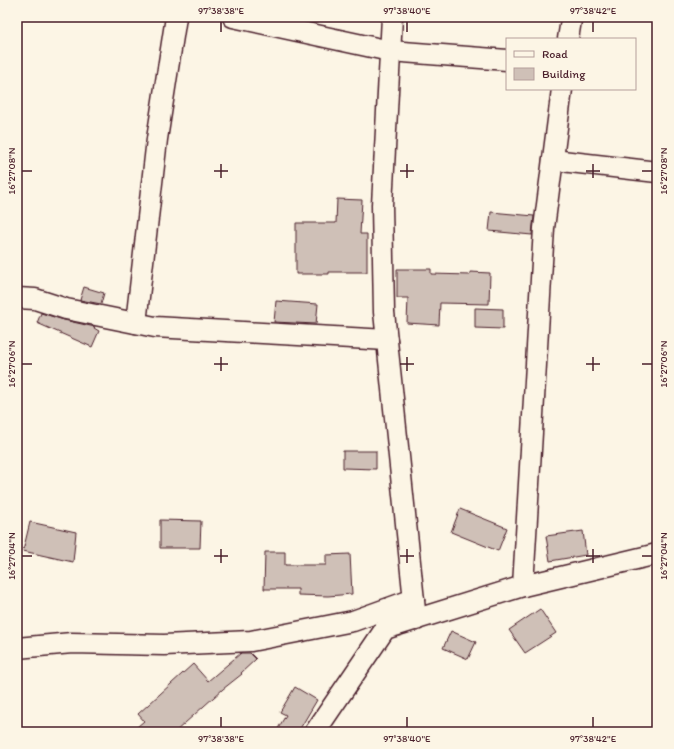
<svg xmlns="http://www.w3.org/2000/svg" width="674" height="749" viewBox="0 0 674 749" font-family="Itim,sans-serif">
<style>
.building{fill:#cfc0b7;stroke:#4a1f2b}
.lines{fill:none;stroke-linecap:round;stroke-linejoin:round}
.street-casing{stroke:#4a1f2b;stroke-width:23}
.street{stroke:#fcf5e5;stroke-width:20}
.ticks{fill:none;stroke:#4a1f2b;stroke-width:1.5}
.neatline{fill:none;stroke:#4a1f2b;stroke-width:1.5}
.ticks-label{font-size:10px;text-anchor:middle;fill:#4a1f2b}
</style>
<rect width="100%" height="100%" fill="#fcf5e5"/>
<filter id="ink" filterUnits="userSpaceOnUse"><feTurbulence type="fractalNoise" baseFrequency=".025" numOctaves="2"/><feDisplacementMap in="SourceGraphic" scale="8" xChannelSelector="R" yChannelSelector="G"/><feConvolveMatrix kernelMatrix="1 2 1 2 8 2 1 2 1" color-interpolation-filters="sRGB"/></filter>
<g filter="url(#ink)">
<g class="building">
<path d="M337 199 362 200 360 234H367V272H329V274H296V223H336Z"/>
<path d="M491 212 534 216 532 235 489 231Z"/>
<path d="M397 269H431V274L470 275V272L490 273 489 304 440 303 439 325 407 323 408 298H397Z"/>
<path d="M84 287 104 293 101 304 80 300Z"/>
<path d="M276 301 318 304 316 324 274 322Z"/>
<path d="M475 308 503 309V329L475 328Z"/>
<path d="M41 313 64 320 95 327 94 328 99 331 92 347 37 323Z"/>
<path d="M343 451H376V469L343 468Z"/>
<path d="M460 509 507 528 498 551 451 532Z"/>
<path d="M160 520 201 521 200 548H160Z"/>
<path d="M30 522 76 532 73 562 23 551Z"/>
<path d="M583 531 586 555 550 561 546 536Z"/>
<path d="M265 552H285V565H326V555L350 554 352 594 328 596 298 595V589H264Z"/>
<path d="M540 609 556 633 525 653 509 630Z"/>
<path d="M451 631 476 642 468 659 443 648Z"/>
<path d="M241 653H250L256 659 241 673 242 674 223 689 175 732H131L144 721 138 714 193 664 208 681Z"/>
<path d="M295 687 317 700 298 732H276L286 715 280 712Z"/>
</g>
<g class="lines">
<g class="street-casing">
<g id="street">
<path d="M233 17 390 51 507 60"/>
<path d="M392 17 382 205 384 312 416 620"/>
<path d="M568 39 571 20"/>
<path d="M553 160 657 172"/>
<path d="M17 298 35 299 66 309 155 327 387 340"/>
<path d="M136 323 157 139 176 17"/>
<path d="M523 586 544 228 562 89"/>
<path d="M17 648 72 643 164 645 251 641 353 621 414 599"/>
<path d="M315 732 385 629 523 586 657 554"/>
</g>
</g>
<use href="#street" class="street"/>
</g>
</g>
<path class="ticks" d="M221 22V32M407 22V32M593 22V32M221 164V178M407 164V178M593 164V178M22 171H32M214 171H228M400 171H414M586 171H600M642 171H652M221 357V371M407 357V371M593 357V371M22 364H32M214 364H228M400 364H414M586 364H600M642 364H652M221 549V563M407 549V563M593 549V563M22 556H32M214 556H228M400 556H414M586 556H600M642 556H652M221 717V727M407 717V727M593 717V727"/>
<rect width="674" height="749" fill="none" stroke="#fcf5e5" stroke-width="44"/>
<rect x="506" y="38" width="130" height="52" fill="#fcf5e5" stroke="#b59f9b"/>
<rect x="514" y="51" width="20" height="6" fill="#fcf5e5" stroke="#b59f9b"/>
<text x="542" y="58" font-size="12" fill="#4a1f2b">Road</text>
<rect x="514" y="68" width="20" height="12" fill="#cfc0b7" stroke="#b59f9b"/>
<text x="542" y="78" font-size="12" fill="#4a1f2b">Building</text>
<rect x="22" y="22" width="630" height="705" class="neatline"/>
<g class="ticks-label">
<text x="221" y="14">97°38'38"E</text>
<text x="407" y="14">97°38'40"E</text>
<text x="593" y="14">97°38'42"E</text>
<text transform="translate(11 171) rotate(-90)" y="4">16°27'08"N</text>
<text transform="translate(663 171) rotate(-90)" y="4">16°27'08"N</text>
<text transform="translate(11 364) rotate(-90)" y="4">16°27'06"N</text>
<text transform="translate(663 364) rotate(-90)" y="4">16°27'06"N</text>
<text transform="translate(11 556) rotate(-90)" y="4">16°27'04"N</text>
<text transform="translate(663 556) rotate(-90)" y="4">16°27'04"N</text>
<text x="221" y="742">97°38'38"E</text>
<text x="407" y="742">97°38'40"E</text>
<text x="593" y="742">97°38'42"E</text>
</g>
</svg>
